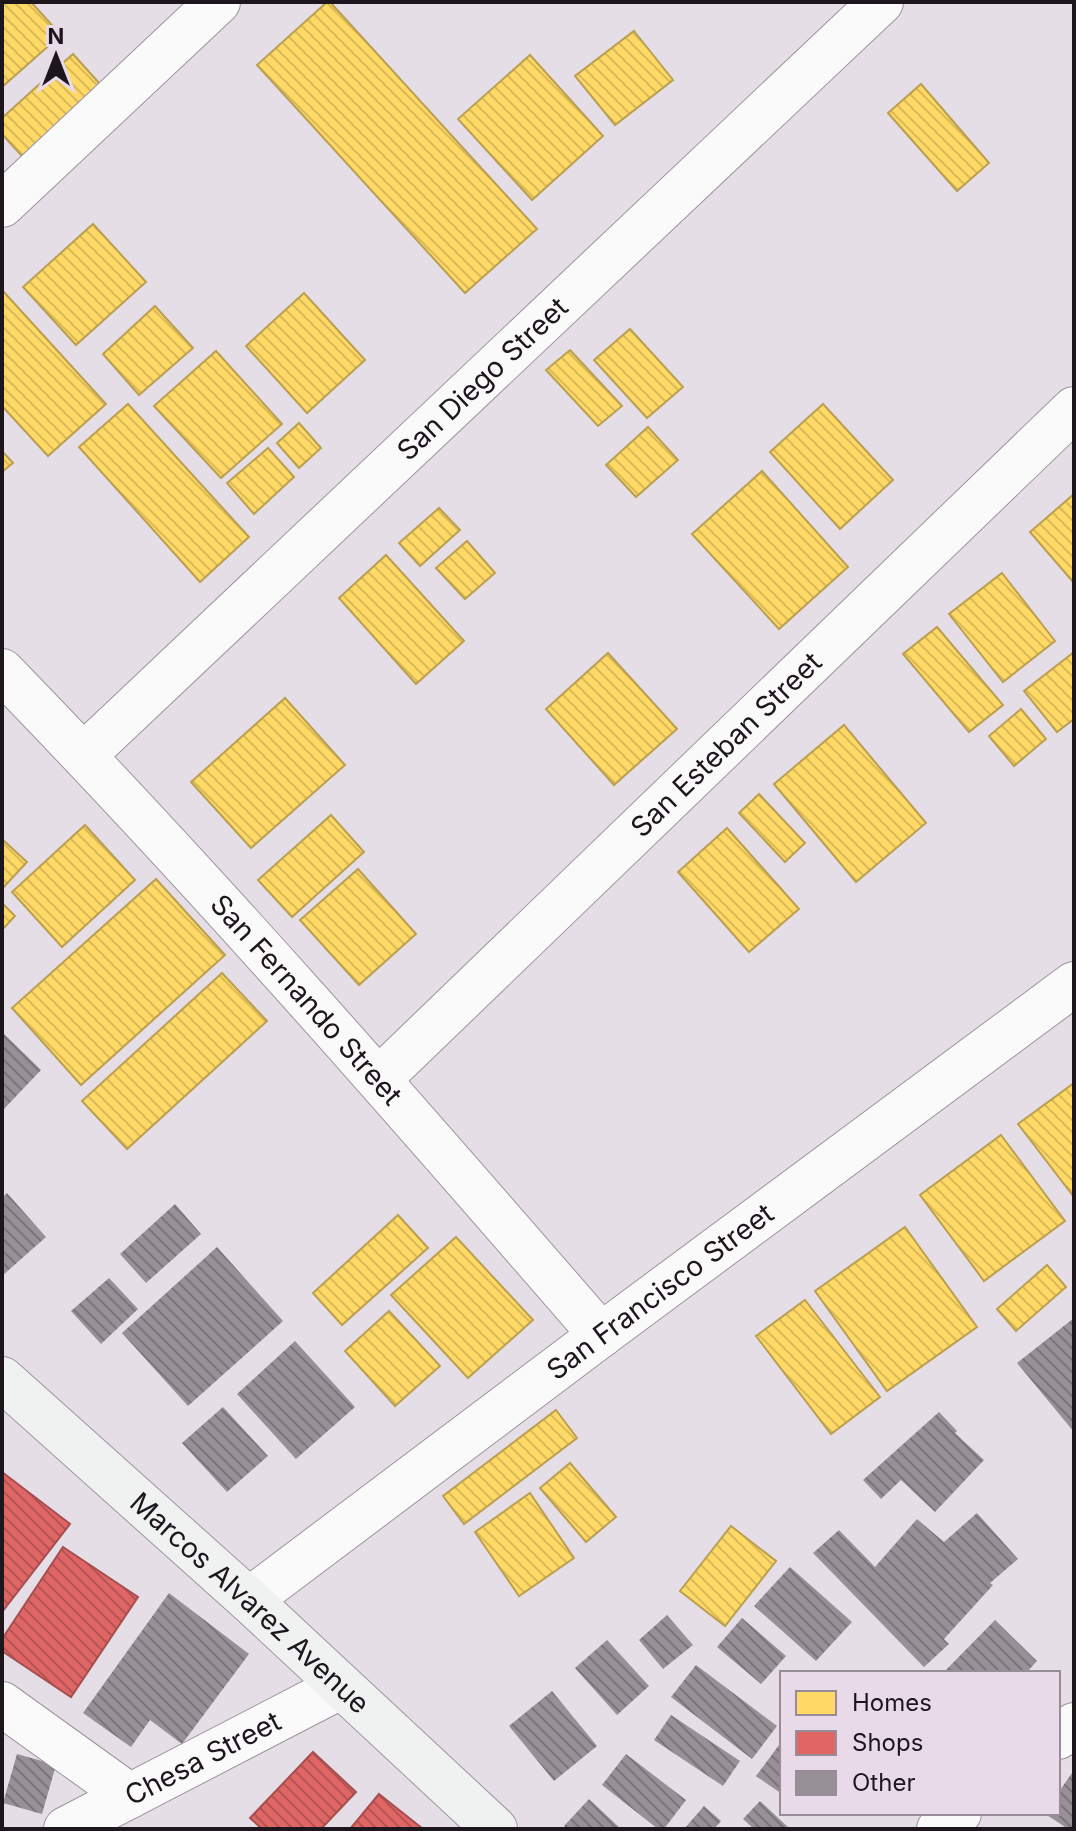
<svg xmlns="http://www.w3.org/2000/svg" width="1076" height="1831" viewBox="0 0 1076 1831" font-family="Inter,sans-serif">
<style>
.homes{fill:url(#homes-back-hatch);stroke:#bb9f50;stroke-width:2}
.shops{fill:url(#shops-back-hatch);stroke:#a64e50;stroke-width:2}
.building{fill:url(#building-back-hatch)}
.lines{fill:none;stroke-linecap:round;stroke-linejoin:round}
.street-casing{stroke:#9c959c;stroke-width:46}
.secondary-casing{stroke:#9c959c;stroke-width:46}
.street{stroke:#fbfafb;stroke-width:44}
.secondary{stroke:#f0f2f2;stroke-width:44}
.labels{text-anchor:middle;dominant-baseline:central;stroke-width:8;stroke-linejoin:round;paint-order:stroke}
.street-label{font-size:28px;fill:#1d171d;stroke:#e9dae9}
</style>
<defs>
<pattern id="homes-back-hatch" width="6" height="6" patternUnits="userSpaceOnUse" patternTransform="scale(2)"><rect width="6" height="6" fill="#ffd966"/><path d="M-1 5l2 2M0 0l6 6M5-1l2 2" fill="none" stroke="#daba58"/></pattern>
<pattern id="shops-back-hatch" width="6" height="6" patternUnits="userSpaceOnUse" patternTransform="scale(2)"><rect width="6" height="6" fill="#e06666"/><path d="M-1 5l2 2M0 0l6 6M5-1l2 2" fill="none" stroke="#b55353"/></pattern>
<pattern id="building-back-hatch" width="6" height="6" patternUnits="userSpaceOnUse" patternTransform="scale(2)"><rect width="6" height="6" fill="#979097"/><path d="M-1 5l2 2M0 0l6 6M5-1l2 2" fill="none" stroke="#7b757b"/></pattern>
</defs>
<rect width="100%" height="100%" fill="#e6dee6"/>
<g class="homes">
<path d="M2 2H31L61 35 2 87Z"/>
<path d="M327 2H330L537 229 465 293 257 65Z"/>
<path d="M634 31 673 80 615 125 575 76Z"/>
<path d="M73 54 108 93 30 165 2 134V118Z"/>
<path d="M530 55 603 136 532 200 458 119Z"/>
<path d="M921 84 989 163 957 191 888 113Z"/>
<path d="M93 224 146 282 76 345 23 287Z"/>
<path d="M2 290 106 404 48 456 2 406Z"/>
<path d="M304 293 365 360 307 413 246 346Z"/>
<path d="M155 306 193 348 139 395 103 354Z"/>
<path d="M630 329 683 387 647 418 594 360Z"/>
<path d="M570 350 622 406 598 426 546 370Z"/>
<path d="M216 351 282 424 221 478 154 406Z"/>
<path d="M128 404 249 537 200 582 79 447Z"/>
<path d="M823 404 893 480 840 529 770 452Z"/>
<path d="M299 423 321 448 299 468 277 443Z"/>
<path d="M648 427 678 460 636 497 606 465Z"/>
<path d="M268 448 294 477 254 514 227 483Z"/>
<path d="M2 451 13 463 2 472Z"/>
<path d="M762 471 848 567 779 629 692 534Z"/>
<path d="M1074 494V583L1030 532Z"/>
<path d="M439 508 460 530 420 566 399 543Z"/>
<path d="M467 541 495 573 465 599 436 568Z"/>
<path d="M386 555 464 641 416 684 339 598Z"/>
<path d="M1002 573 1055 641 1003 682 949 614Z"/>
<path d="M937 627 1003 705 969 732 903 654Z"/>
<path d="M1074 652V719L1057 732 1024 691Z"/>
<path d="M608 653 677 729 614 785 546 709Z"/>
<path d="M285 698 345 765 251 848 191 782Z"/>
<path d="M1021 709 1046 739 1014 766 989 736Z"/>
<path d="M844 725 926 823 856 882 774 784Z"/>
<path d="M759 794 805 843 785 862 739 813Z"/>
<path d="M331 815 364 852 292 917 258 880Z"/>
<path d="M85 825 135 880 62 947 12 892Z"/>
<path d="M727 828 799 909 749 952 678 872Z"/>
<path d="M2 839 27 862 2 889Z"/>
<path d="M358 869 416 934 359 985 300 920Z"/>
<path d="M156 879 225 955 81 1085 12 1008Z"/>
<path d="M2 903 15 916 2 930Z"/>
<path d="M222 973 267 1021 127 1149 82 1101Z"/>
<path d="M1074 1083V1197L1018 1124Z"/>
<path d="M1001 1135 1065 1221 984 1281 920 1195Z"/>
<path d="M398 1215 428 1248 342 1325 313 1293Z"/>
<path d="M905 1227 977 1327 887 1391 815 1291Z"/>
<path d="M456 1237 533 1320 468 1378 391 1295Z"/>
<path d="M1047 1265 1066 1287 1016 1331 997 1309Z"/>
<path d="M805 1300 880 1397 831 1434 756 1336Z"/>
<path d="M389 1311 440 1366 395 1406 345 1351Z"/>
<path d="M556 1410 577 1438 464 1524 443 1496Z"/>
<path d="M570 1463 616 1517 586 1542 540 1488Z"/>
<path d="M530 1493 574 1558 519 1596 475 1532Z"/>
<path d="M731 1526 776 1561 725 1626 680 1591Z"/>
</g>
<g class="shops">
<path d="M2 1472 70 1524 2 1612Z"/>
<path d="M63 1547 138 1597 71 1697 2 1651V1639Z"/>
<path d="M313 1752 356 1792 321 1829H262L250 1818Z"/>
<path d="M379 1794 423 1829H350Z"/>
</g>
<g class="building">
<path d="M2 1032 41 1070 2 1111Z"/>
<path d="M7 1193 46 1237 2 1276V1198Z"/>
<path d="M175 1204 201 1234 146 1283 120 1254Z"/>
<path d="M217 1247 283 1321 188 1406 122 1333Z"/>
<path d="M109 1278 138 1309 101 1344 71 1311Z"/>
<path d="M1074 1318V1432L1017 1363Z"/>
<path d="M295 1341 355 1407 296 1459 237 1394Z"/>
<path d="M223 1407 268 1456 227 1492 182 1443Z"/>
<path d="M939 1412 957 1431 955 1433 984 1460 935 1512 901 1480 881 1499 863 1480Z"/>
<path d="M977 1513 1018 1559 990 1583 993 1585 944 1639 949 1644 924 1667 813 1553 839 1530 875 1567 917 1519 944 1542Z"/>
<path d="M790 1567 852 1622 816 1661 754 1606Z"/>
<path d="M169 1593 249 1654 182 1744 150 1720 131 1747 83 1713Z"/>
<path d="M667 1615 693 1645 663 1669 639 1640Z"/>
<path d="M742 1618 786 1656 761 1684 717 1647Z"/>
<path d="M995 1620 1037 1661 1026 1673H943Z"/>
<path d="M607 1640 649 1686 617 1715 575 1668Z"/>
<path d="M696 1665 777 1726 752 1759 671 1697Z"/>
<path d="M552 1691 597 1746 554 1781 509 1726Z"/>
<path d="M671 1715 740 1761 723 1786 654 1740Z"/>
<path d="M782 1741V1794L756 1776Z"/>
<path d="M17 1754 56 1765 42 1814 3 1803Z"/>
<path d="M626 1754 686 1800 664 1829H658L602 1785Z"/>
<path d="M1072 1773 1074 1774V1829H1068L1044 1813H1058V1793Z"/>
<path d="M589 1799 621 1829H567L564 1826Z"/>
<path d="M760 1801 790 1829H754L743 1819Z"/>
<path d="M704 1806 721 1821 714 1829H684Z"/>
</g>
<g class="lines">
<g class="street-casing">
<g id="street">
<path d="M2 205 218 2"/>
<path id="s1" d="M2 671C210 885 406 1110 601 1335"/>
<path id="s2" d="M84 755 881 2"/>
<path id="s3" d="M379 1079 1074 409"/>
<path id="s4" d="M249 1600 601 1335 1074 984"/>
<path d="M2 1704 130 1796"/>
<path d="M1058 1737 1074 1725"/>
<path id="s5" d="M66 1829 340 1687"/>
<path d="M939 1829 959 1813"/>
</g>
</g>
<g class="secondary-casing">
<g id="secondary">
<path id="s6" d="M2 1379 249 1600 495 1829"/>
</g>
</g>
<use href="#street" class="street"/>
<use href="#secondary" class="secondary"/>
</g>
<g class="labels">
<g class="street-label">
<text stroke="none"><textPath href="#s2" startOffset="548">San Diego Street</textPath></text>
<text stroke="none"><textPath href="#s3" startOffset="482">San Esteban Street</textPath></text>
<text stroke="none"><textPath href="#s1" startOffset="448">San Fernando Street</textPath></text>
<text stroke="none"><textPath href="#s4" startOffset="514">San Francisco Street</textPath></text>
<text stroke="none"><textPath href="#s6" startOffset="334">Marcos Alvarez Avenue</textPath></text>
<text stroke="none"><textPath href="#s5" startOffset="154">Chesa Street</textPath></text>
</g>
</g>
<rect width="1076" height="1831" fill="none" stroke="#1d171d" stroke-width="8"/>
<rect x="780" y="1671" width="280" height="144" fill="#e9dae9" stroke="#978c97" stroke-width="2"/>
<rect x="796" y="1691" width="40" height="24" fill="#ffd966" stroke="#978c97" stroke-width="2"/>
<text x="852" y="1711" font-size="24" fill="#1d171d">Homes</text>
<rect x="796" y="1731" width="40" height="24" fill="#e06666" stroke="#978c97" stroke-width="2"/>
<text x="852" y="1751" font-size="24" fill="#1d171d">Shops</text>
<rect x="796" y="1771" width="40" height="24" fill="#979097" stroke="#978c97" stroke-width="2"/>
<text x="852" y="1791" font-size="24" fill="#1d171d">Other</text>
<g transform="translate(56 56)" stroke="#e9dae9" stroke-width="6" paint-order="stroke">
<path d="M0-6L14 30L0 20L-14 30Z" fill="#1d171d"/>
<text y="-12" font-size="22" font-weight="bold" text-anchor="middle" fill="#1d171d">N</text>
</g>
</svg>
